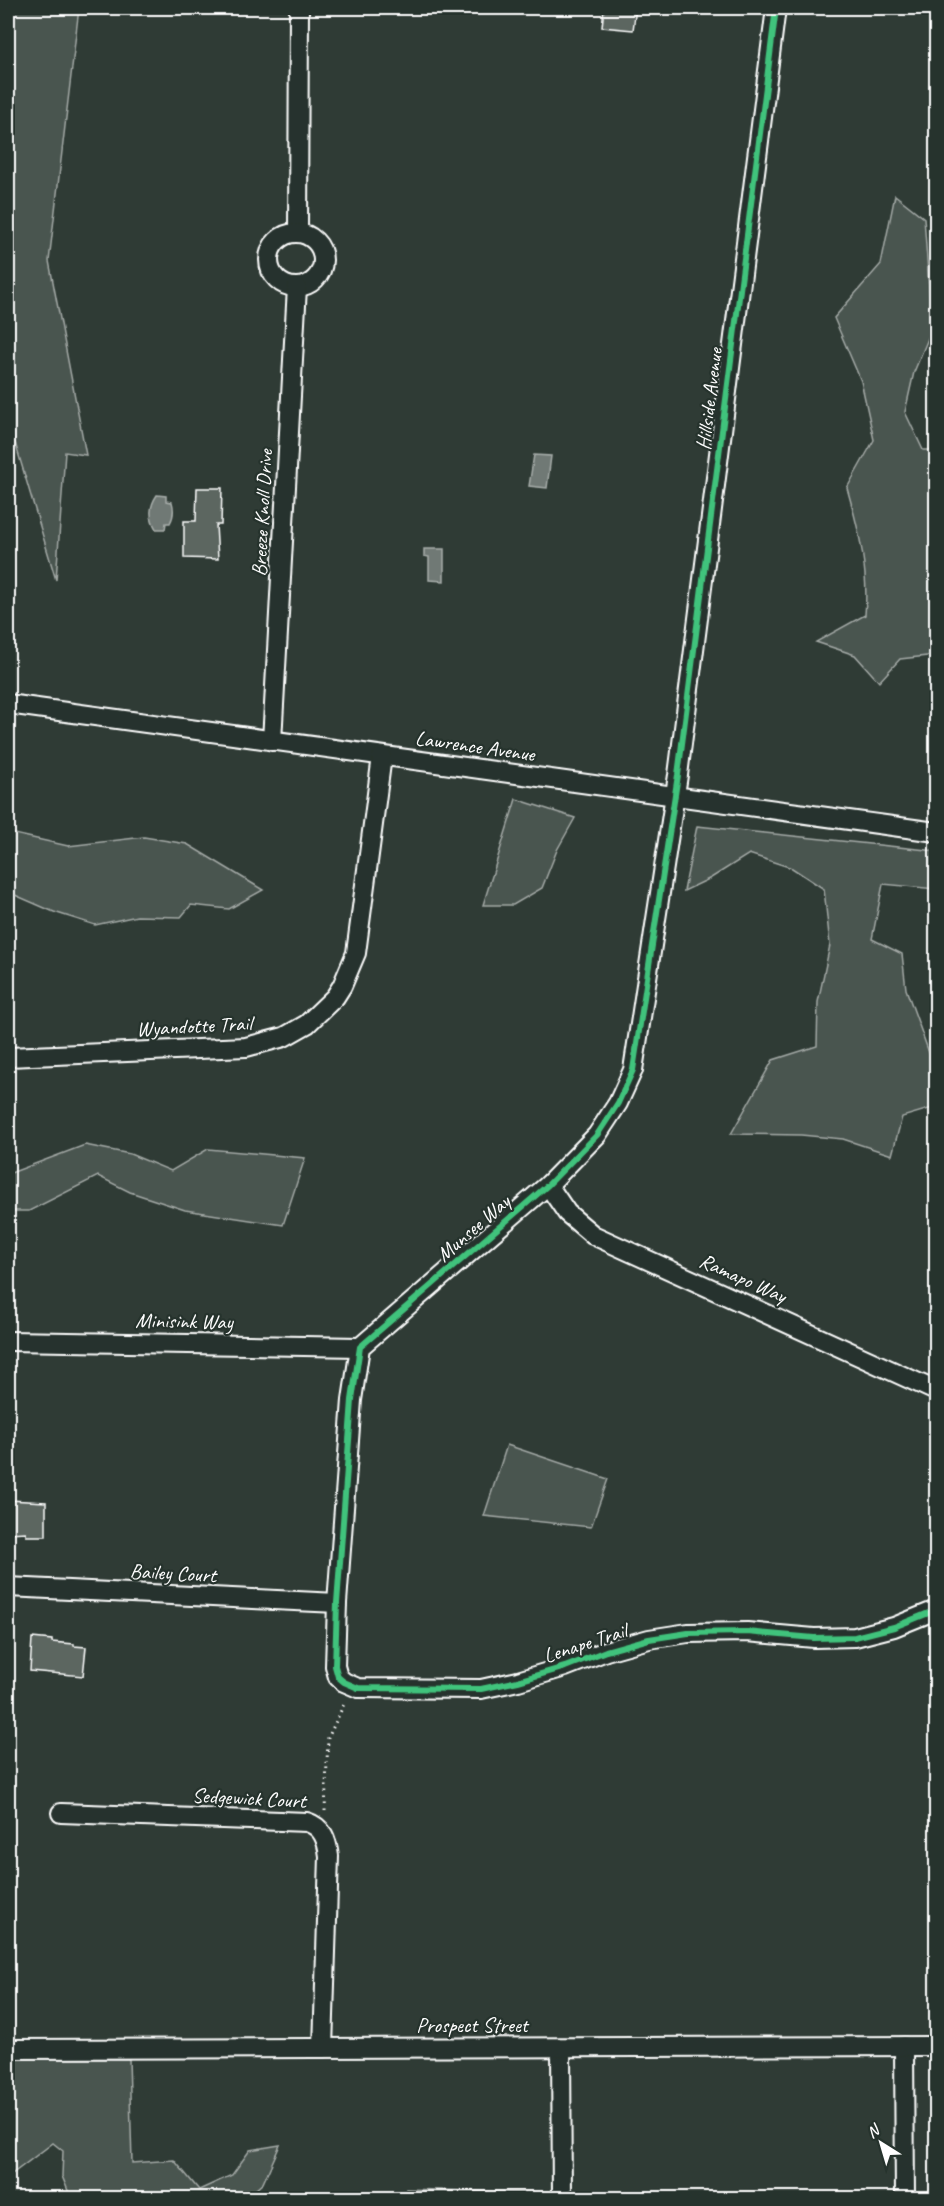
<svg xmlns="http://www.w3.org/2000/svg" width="944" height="2206" viewBox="0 0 944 2206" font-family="Caveat,sans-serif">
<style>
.green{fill:#4a544f;stroke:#a4aaa7;stroke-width:1.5}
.water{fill:#707975;stroke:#a9afac;stroke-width:1.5}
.building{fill:#5b6661;stroke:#fff;stroke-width:1.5}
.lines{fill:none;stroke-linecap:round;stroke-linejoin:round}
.minor-casing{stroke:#fff;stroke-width:22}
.path{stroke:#fff;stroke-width:3;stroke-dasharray:1.5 4.5;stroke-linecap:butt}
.minor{stroke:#26332d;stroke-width:18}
.cycleway-casing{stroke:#26332d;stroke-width:10}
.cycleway{stroke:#40c37c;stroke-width:6}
.labels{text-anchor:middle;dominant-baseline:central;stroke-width:4.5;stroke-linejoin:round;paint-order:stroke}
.street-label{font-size:21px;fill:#fff;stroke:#26332d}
</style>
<rect width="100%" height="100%" fill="#2f3b35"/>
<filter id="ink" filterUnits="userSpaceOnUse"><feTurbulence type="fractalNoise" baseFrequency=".0167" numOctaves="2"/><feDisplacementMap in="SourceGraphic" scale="12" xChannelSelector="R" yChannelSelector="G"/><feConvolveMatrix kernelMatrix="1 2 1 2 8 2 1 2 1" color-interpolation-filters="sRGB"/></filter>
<g filter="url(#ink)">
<g class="green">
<path d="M8 8H79L49 261 86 455 65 452 56 580 8 419Z"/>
<path d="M895 195 924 218 932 329 914 372 905 412 923 450H936V655L900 659 879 682 855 655 816 642 865 615C869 571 859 530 847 488L874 440 861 381 834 318 881 264Z"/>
<path d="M516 799 575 818 557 850 542 888 513 905H483Z"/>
<path d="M697 826 936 851V889L883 884 872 939 902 954 906 989 936 1072V1107L902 1117 892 1155 843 1139 801 1135 731 1134 773 1060 817 1046 818 1002 830 945 824 889 792 868 749 854 711 878 684 891Z"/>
<path d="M10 833 68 846 144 837 187 844 263 890 229 909 191 905 181 917 137 916 95 925 54 912 8 892V834Z"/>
<path d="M85 1145 130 1154 171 1171 208 1149 305 1158 283 1225 185 1210 130 1192 98 1176 29 1211H8V1174Z"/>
<path d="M507 1445 608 1479 591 1527 484 1516Z"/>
<path d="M8 2058 129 2059 132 2163 174 2160 199 2190 232 2175 250 2150 280 2145 263 2183 246 2198H71L62 2176 63 2151 53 2143 8 2177Z"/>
<path d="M406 2189 533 2193V2198H406Z"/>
</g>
<g class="water">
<path d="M534 455 551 456 547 488 529 486Z"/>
<path d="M157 495 166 496V501L172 502C174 509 174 516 170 523H166L165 529H156C149 517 149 507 157 495Z"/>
<path d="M424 549H444V581L429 580V557L424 556Z"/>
</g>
<g class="building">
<path d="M604 8H636L633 30 602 27Z"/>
<path d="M197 488H222L221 525H216L218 559 184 558V521H196Z"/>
<path d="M8 1500 46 1502V1536H26V1532L8 1533Z"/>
<path d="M32 1638 52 1640V1642L74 1644V1646L86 1647 83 1676 30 1671Z"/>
</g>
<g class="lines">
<g class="minor-casing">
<g id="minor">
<path d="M776 8 678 775 633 1070 618 1103 597 1135 548 1185 360 1347 352 1400 337 1603 335 1666 338 1677 344 1682 358 1688 481 1689 518 1681 565 1667 606 1651 649 1639 688 1633 747 1632 814 1638 855 1637 894 1627 936 1610"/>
<path d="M298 233 299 8"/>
<circle cx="296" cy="260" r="27"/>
<path d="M8 704 936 832"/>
<path d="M272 741 297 287"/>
<path d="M8 1057 246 1047 284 1037 307 1024 335 997 342 986 356 953 382 756"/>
<path d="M548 1185 567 1213 593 1235 936 1391"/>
<path d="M8 1341 360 1347"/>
<path d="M8 1587 337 1603"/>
<path d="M61 1813 307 1822C323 1827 327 1840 329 1856L323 2048"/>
<path d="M904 2046 905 2198"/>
<path d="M561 2048 562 2198"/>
<path d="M8 2049 936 2046"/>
</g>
</g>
<path class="path" d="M325 1811 328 1738 345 1702"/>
<use href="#minor" class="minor"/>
<g class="cycleway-casing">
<path id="cycleway" d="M776 8 678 775 633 1070 618 1103 597 1135 548 1185 360 1347 352 1400 337 1603 335 1666 338 1677 344 1682 358 1688 481 1689 518 1681 565 1667 606 1651 649 1639 688 1633 747 1632 814 1638 855 1637 894 1627 936 1610"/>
</g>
<use href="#cycleway" class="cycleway"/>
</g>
</g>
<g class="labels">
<g class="street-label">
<text transform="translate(709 399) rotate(-83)">Hillside Avenue</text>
<text transform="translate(262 513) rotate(-87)">Breeze Knoll Drive</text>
<text transform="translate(475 746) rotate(8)">Lawrence Avenue</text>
<text transform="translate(194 1026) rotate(-3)">Wyandotte Trail</text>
<text transform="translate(473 1228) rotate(-41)">Munsee Way</text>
<text transform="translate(743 1278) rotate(24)">Ramapo Way</text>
<text transform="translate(184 1321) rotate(1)">Minisink Way</text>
<text transform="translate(173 1573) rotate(3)">Bailey Court</text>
<text transform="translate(585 1643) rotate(-18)">Lenape Trail</text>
<text transform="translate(249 1798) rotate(3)">Sedgewick Court</text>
<text x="472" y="2025">Prospect Street</text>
</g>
</g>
<rect width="944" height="2206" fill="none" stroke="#26332d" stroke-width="30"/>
<rect x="15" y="15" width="914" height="2176" fill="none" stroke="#fff" stroke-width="2" filter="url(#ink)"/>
<g transform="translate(881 2143) rotate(323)" stroke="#26332d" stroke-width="4.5" paint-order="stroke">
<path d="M0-4.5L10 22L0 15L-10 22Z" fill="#ffffff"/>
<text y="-9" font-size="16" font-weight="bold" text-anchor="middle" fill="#ffffff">N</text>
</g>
</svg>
